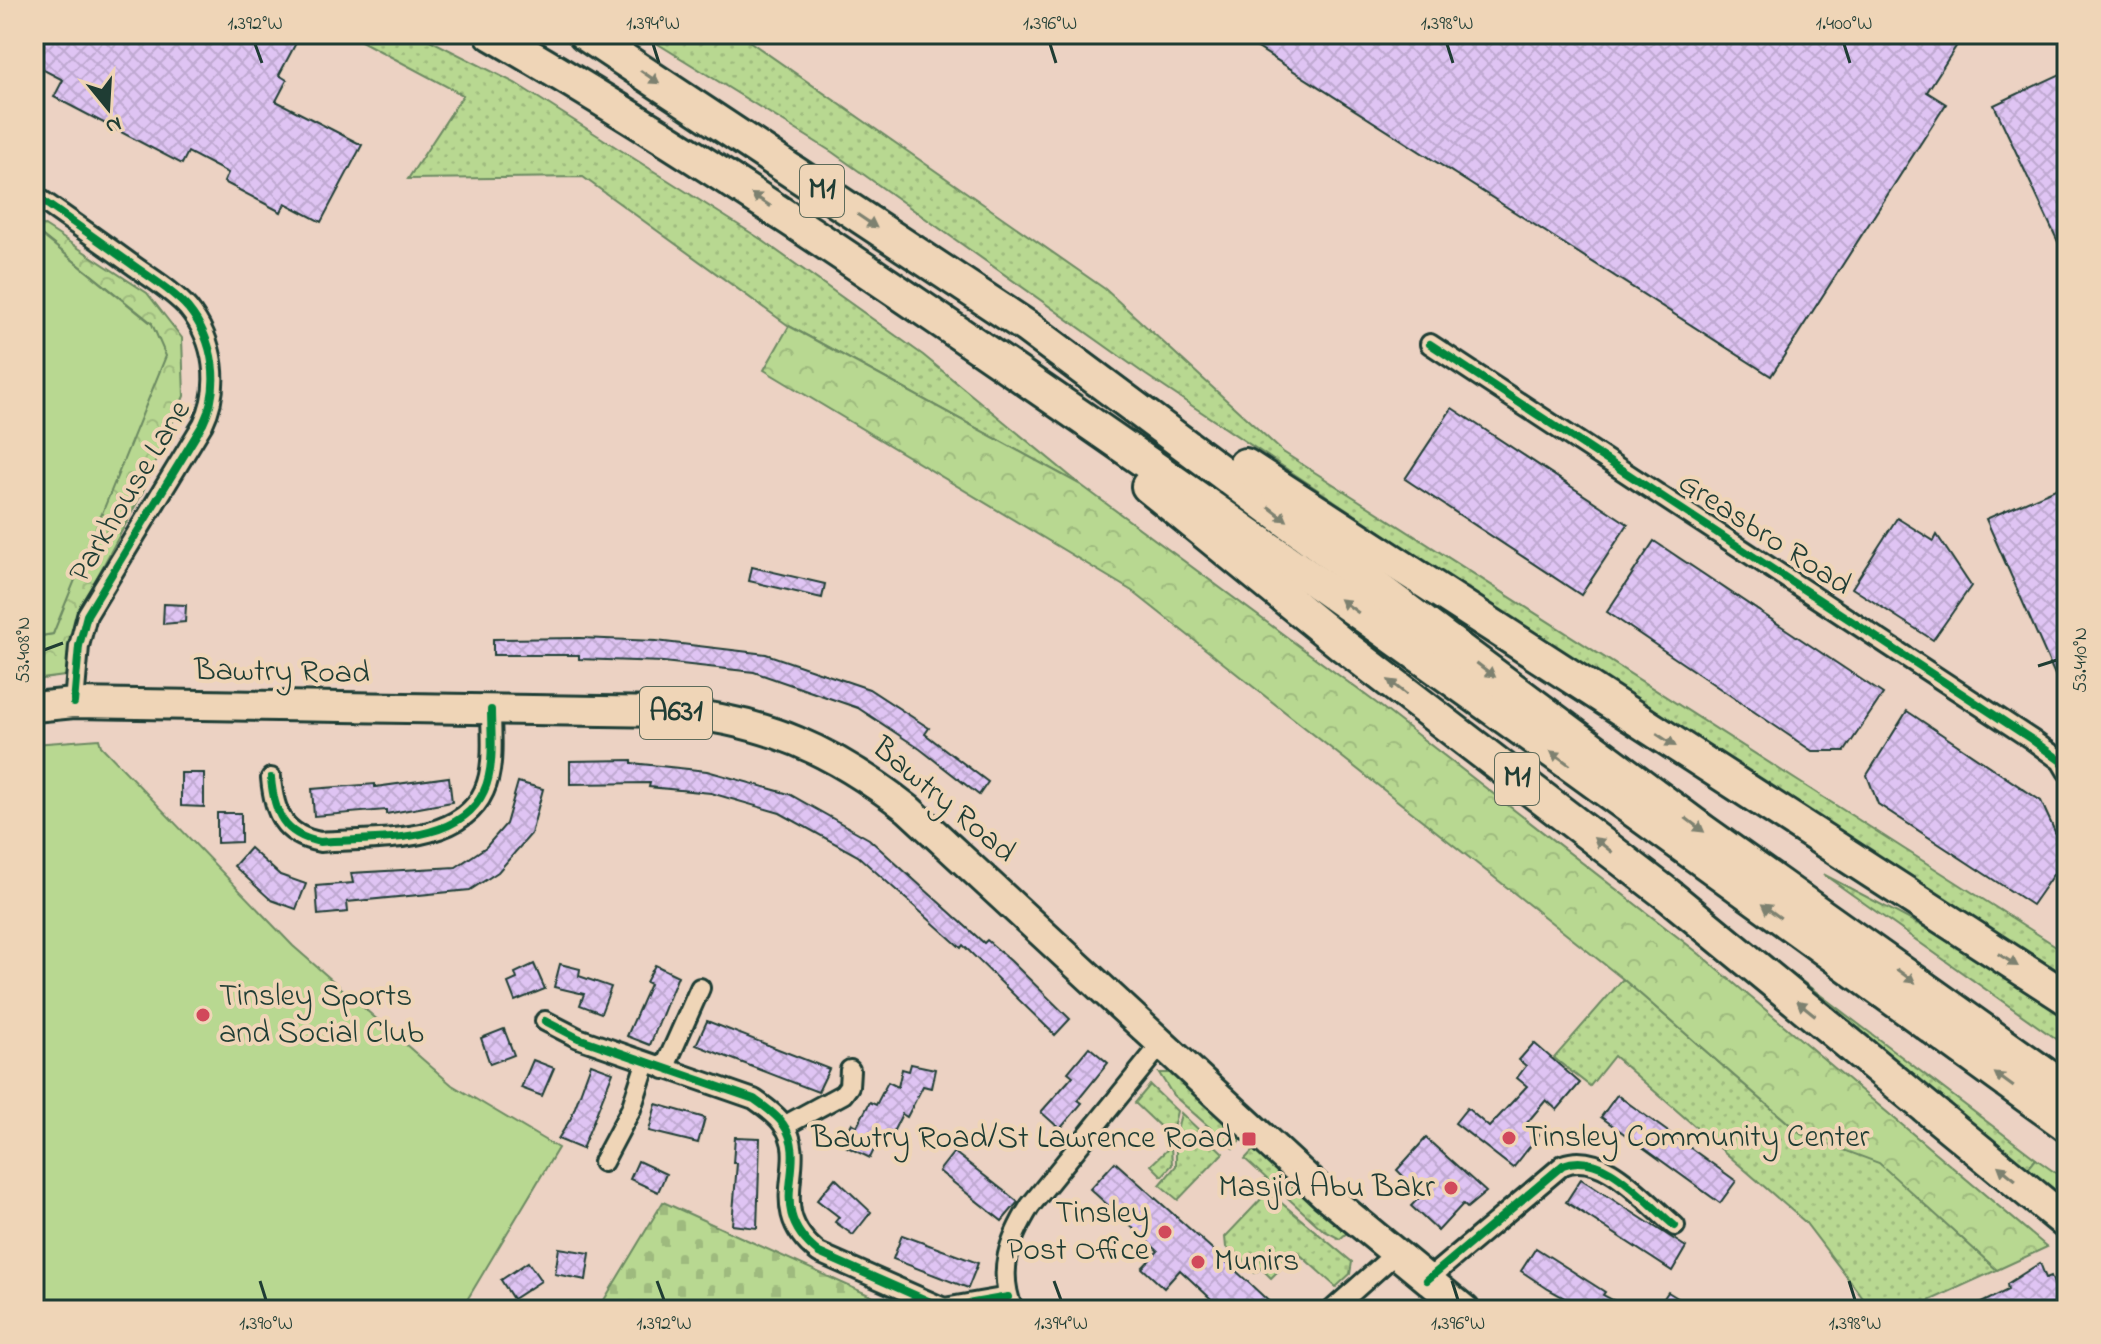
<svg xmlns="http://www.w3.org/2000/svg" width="2101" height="1344" viewBox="0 0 2101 1344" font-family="'Indie Flower',sans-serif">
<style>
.grass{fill:url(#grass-dots);stroke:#6c8a62;stroke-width:2}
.forest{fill:url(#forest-crowns);stroke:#6c8a62;stroke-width:2}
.cemetery{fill:url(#cemetery-stones);stroke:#6c8a62;stroke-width:2}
.pitch{fill:#b8d891;stroke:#6c8a62;stroke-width:2}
.building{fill:url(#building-cross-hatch);stroke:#1f3d34;stroke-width:2}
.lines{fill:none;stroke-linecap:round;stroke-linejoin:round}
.street-casing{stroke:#1f3d34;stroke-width:24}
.primary-casing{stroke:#1f3d34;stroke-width:34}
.highway-casing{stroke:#1f3d34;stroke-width:38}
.street{stroke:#efd5b7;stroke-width:18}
.primary{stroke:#efd5b7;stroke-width:28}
.highway{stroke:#efd5b7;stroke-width:32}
.cycleway-casing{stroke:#efd5b7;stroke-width:13}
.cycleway{stroke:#00873e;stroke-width:8}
.oneway{fill:#7d816f}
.ticks{fill:none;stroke:#1f3d34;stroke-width:3}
.poi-dot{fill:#d1495b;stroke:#efd5b7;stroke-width:3}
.labels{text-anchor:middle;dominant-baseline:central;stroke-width:8;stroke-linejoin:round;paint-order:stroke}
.shield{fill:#efd5b7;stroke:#5d6b5b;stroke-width:2}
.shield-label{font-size:30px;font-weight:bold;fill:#1f3d34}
.street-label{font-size:32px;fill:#1f3d34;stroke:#efd5b7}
.poi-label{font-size:32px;fill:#1f3d34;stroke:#efd5b7;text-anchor:start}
.neatline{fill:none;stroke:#1f3d34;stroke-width:3}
.ticks-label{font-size:20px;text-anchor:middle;fill:#1f3d34}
</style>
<defs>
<pattern id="grass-dots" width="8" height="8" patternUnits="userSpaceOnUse" patternTransform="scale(2)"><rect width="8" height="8" fill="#b8d891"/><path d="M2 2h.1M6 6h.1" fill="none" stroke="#9eba7e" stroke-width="1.8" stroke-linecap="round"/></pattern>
<pattern id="forest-crowns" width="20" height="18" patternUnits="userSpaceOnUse" patternTransform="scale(2)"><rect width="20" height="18" fill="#b8d891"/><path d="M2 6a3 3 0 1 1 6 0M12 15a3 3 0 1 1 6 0" fill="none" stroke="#9eba7e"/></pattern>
<pattern id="cemetery-stones" width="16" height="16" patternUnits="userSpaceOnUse" patternTransform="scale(2)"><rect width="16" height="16" fill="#b8d891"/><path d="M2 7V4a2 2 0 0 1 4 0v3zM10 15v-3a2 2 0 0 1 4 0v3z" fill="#9eba7e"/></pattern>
<pattern id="building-cross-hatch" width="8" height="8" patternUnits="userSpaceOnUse" patternTransform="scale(2)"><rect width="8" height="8" fill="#dfc4f3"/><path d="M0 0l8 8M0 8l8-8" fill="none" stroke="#bfa9d1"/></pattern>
</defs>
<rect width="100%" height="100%" fill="#ecd2c3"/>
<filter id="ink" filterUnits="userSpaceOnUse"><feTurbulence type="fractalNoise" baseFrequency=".0125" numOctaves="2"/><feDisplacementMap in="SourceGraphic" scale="16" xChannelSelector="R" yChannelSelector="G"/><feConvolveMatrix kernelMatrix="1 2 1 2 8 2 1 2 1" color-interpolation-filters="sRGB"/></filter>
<g filter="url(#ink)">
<g class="grass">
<path d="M348 34H418L515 83 759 238 923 355 1081 485 789 326 583 177 408 179 463 95Z"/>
<path d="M642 34H739L1105 289 1283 452 2067 953V976L1776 796 1146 375 832 152Z"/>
<path d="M1823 874 1945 938 2067 1019V1047Z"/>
<path d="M1732 928 2036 1159 2022 1176Z"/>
<path d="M1623 979 1801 1134 1879 1162 1997 1270 1909 1310H1872L1805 1222 1614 1056 1590 1086 1554 1058Z"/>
<path d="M1159 1073H1175L1247 1133 1233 1148 1173 1095Z"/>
<path d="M1150 1085 1177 1111 1171 1137 1135 1103Z"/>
<path d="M1181 1113 1223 1153 1178 1200 1160 1185 1176 1166V1136Z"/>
<path d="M1258 1145 1350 1230 1340 1239 1323 1230 1245 1159Z"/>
<path d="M1171 1146 1172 1165 1162 1176 1151 1165Z"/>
<path d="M1266 1194 1273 1196 1352 1262 1350 1274 1336 1287 1297 1252 1271 1278 1261 1268 1255 1273 1226 1247 1225 1237Z"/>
</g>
<g class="forest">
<path d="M34 219 147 293 182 338 184 396 142 493 76 617 72 675 34 680V637L53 634 152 323 34 229Z"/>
<path d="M789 326 1081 485 1379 705 1697 952 2047 1247 1997 1270 1879 1163 1801 1134 1623 979 1132 591 764 370Z"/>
<path d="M2036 1159 2067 1181V1212L2022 1176Z"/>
</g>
<path class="cemetery" d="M663 1202 902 1310H598Z"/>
<g class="pitch">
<path d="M34 229 152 324 166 356 53 634 34 637Z"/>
<path d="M99 739 101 746 293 946 452 1085 558 1148 461 1310H34V744Z"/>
</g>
<g class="building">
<path d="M34 34H279L296 43 279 75 287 80 276 101 362 145 321 222 285 203 281 212 224 182 228 173 188 152 182 164 54 97 63 80 34 65Z"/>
<path d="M1236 34H1964L1927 92 1946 104 1771 376Z"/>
<path d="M2067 71V261L1994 105Z"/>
<path d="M1452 408 1628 524 1581 595 1405 479Z"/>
<path d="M2067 484V702L1986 519Z"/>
<path d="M1897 518 1934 541 1937 535 1971 586 1933 640 1852 588Z"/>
<path d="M1654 541 1883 694 1845 751H1812L1607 612Z"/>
<path d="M752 567 825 584 822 598 749 581Z"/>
<path d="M164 604 186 605 185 622 163 624Z"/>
<path d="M580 638 656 641 766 654 869 689 929 728 925 734 988 782 979 795 920 749 858 708 754 672 663 662 579 659V655H493V639Z"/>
<path d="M1907 711 2041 801 2066 856 2032 905 1878 804 1867 775Z"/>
<path d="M632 760V763L707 771 789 794 869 839 984 943 987 940 1011 961 1070 1019 1055 1035 963 945 961 948 858 856 780 813 711 793 649 787 650 783 570 784V761Z"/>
<path d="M181 773H204V807L181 806Z"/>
<path d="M449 777 452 802 386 814V810L314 816 312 789 375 784V787Z"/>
<path d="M518 782 543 789 531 834 498 872 470 890 347 902 348 912 318 915 316 886 353 883 351 873 456 867 486 847 506 824Z"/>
<path d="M217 813H241V842L217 843Z"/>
<path d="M250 848 280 875 306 884 296 909 271 900 234 866Z"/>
<path d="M534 964 545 989 515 1001 508 983 517 979 515 973Z"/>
<path d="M560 964 580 969 579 976 611 987 601 1013 580 1005 584 994 554 987Z"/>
<path d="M655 965 678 976 650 1045 627 1036 650 984 646 982Z"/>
<path d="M707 1021 829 1069 818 1092 696 1045Z"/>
<path d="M504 1029 514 1055 490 1064 481 1038Z"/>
<path d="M1534 1043 1580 1083 1557 1110 1546 1100 1526 1124 1539 1135 1513 1168 1455 1123 1467 1108 1489 1127 1527 1086 1517 1078 1526 1066 1519 1060Z"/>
<path d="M1089 1047 1108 1063 1078 1100 1082 1103 1060 1129 1041 1112 1073 1076 1068 1072Z"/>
<path d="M533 1060 554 1068 542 1096 521 1088Z"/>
<path d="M591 1064 613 1072 582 1149 558 1139 571 1118Z"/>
<path d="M911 1064 935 1069 931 1088 923 1086 907 1117 902 1114 890 1138 882 1133 870 1158 841 1144 852 1123 857 1126 870 1102 876 1105 888 1082 898 1087 902 1069 909 1071Z"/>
<path d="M1617 1095 1736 1181 1720 1203 1601 1117Z"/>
<path d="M656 1104 705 1118 698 1143 649 1131Z"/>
<path d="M735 1137 760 1138 757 1228 732 1225 737 1163H733Z"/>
<path d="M1426 1138 1486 1192 1467 1208 1463 1204 1438 1231 1411 1206 1422 1195 1397 1170Z"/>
<path d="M954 1152 1018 1202 1002 1221 939 1171Z"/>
<path d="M638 1161 666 1174 658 1192 630 1179Z"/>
<path d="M1115 1162 1220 1256 1278 1310H1223L1180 1270 1164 1288 1142 1268 1158 1251 1090 1189Z"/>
<path d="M835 1178 871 1212 853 1235 835 1222 839 1217 817 1200Z"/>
<path d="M1581 1179 1686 1247 1672 1271 1566 1202Z"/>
<path d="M902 1235 978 1263 968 1288 893 1259Z"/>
<path d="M559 1248 590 1253 586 1280 555 1274Z"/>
<path d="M1536 1248 1605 1292 1603 1295 1631 1310H1586L1548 1289 1521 1271Z"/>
<path d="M528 1262 541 1281 513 1299 501 1280Z"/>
<path d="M2040 1263 2046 1278 2051 1276 2061 1302 2044 1310H1967L2008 1290 2007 1284Z"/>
<path d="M1668 1292 1697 1310H1656Z"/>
</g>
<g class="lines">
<g class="street-casing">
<g id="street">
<path d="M34 195C66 217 98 240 130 263 149 277 172 290 188 308 215 341 221 387 203 424L87 615 79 646 74 703"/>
<path d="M1430 344 2031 739 2061 761 2067 771"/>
<path d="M271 778C274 812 283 835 320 842 371 837 459 847 484 791 495 767 491 735 491 710"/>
<path d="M545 1021 578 1038 754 1099C764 1106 776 1114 783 1124 812 1164 761 1208 819 1253L944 1308 1008 1297"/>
<path d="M664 1069 700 988"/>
<path d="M784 1126 843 1094 849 1086 850 1070"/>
<path d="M603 1162 631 1109 646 1063"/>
<path d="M1427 1280 1563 1165C1604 1149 1645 1202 1675 1226"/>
<path d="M1013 1310C997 1271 1009 1240 1030 1206L1163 1042"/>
<path d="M1332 1310 1395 1254"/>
</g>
</g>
<g class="primary-casing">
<path id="primary" d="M34 707 74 703 669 712C766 720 833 750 908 809L1324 1194 1465 1310"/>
</g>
<g class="highway-casing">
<g id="highway">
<path d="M492 34C695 151 888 284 1081 417 1414 647 1739 888 2067 1125"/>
<path d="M585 34 1027 327 1703 831 2067 1090"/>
<path d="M1245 465 2067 998"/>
<path d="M1148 486 1344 646 1667 894 2067 1223"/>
</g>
</g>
<use href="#street" class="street"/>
<use href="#primary" class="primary"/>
<use href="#highway" class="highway"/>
<g class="cycleway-casing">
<g id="cycleway">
<path d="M34 195C66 217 98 240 130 263 149 277 172 290 188 308 215 341 221 387 203 424L87 615 79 646 74 703"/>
<path d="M1430 344 2031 739 2061 761 2067 771"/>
<path d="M271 778C274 812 283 835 320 842 371 837 459 847 484 791 495 767 491 735 491 710"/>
<path d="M545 1021 578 1038 754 1099C764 1106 776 1114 783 1124 812 1164 761 1208 819 1253L944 1308 1008 1297"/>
<path d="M1427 1280 1563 1165C1604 1149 1645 1202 1675 1226"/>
</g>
</g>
<use href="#cycleway" class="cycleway"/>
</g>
<defs><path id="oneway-solid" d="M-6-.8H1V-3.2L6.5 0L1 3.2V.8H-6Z" transform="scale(2)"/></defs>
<g class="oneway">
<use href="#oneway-solid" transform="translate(650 77) rotate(34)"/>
<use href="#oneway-solid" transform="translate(761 200) rotate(-147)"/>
<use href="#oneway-solid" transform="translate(867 221) rotate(34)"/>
<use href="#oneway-solid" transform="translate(1278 514) rotate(37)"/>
<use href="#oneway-solid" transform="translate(1349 606) rotate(-144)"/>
<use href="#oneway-solid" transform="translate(1486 670) rotate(37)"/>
<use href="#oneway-solid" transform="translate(1397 687) rotate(-142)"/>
<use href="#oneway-solid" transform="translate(1666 740) rotate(33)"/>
<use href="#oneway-solid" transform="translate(1560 758) rotate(-144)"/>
<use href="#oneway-solid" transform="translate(1695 825) rotate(37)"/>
<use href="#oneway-solid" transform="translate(1603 845) rotate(-142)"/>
<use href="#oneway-solid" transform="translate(1771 911) rotate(-144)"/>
<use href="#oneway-solid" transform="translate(2008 960) rotate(32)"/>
<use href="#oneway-solid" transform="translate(1906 976) rotate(36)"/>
<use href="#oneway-solid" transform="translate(1806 1008) rotate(-141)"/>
<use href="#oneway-solid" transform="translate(2004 1080) rotate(-144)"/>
<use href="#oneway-solid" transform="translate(2007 1173) rotate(-141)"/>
</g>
</g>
<path class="ticks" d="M255 44 262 63M653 44 659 63M1050 44 1056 63M1447 44 1453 63M1844 44 1850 63M44 650 63 643M2038 666 2057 660M260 1281 266 1300M657 1281 664 1300M1054 1281 1061 1300M1452 1281 1458 1300M1849 1281 1855 1300"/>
<g class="poi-dot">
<circle cx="203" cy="1015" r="8"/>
<circle cx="1509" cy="1138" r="8"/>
<rect x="1241" y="1131" width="16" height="16" rx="4"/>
<circle cx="1451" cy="1188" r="8"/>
<circle cx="1165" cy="1232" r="8"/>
<circle cx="1198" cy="1262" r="8"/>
</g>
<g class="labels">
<g class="shield">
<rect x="800" y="165" width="44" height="52" rx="6"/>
<rect x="640" y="687" width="72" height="52" rx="6"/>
<rect x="1495" y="753" width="44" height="52" rx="6"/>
</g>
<g class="shield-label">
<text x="822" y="191">M1</text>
<text x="676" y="713">A631</text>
<text x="1517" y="779">M1</text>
</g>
<g class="street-label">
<text transform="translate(131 492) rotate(-59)">Parkhouse Lane</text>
<text transform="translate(1764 535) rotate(33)">Greasbro Road</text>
<text transform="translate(282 673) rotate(1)">Bawtry Road</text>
<text transform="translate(943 801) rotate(40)">Bawtry Road</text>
</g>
<g class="poi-label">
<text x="219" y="997">Tinsley Sports<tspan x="219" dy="37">and Social Club</tspan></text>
<text x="1525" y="1138">Tinsley Community Center</text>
<text x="1233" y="1139" text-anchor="end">Bawtry Road/St Lawrence Road</text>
<text x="1435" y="1188" text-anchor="end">Masjid Abu Bakr</text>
<text x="1149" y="1214" text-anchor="end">Tinsley<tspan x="1149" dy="37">Post Office</tspan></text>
<text x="1214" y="1262">Munirs</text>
</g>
</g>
<rect width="2101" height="1344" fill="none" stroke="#efd5b7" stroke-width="88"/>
<g transform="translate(108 108) rotate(162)" stroke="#efd5b7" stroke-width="6" paint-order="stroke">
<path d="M0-6L14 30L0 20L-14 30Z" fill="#1f3d34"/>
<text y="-12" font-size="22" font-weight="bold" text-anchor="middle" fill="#1f3d34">N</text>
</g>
<rect x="44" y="44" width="2013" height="1256" class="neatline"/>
<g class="ticks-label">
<text x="255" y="29">1.392°W</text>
<text x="653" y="29">1.394°W</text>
<text x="1050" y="29">1.396°W</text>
<text x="1447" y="29">1.398°W</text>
<text x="1844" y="29">1.400°W</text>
<text transform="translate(22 650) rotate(-90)" y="7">53.408°N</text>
<text transform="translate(2079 660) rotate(-90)" y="7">53.410°N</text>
<text x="266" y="1329">1.390°W</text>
<text x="664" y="1329">1.392°W</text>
<text x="1061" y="1329">1.394°W</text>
<text x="1458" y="1329">1.396°W</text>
<text x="1855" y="1329">1.398°W</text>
</g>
</svg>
